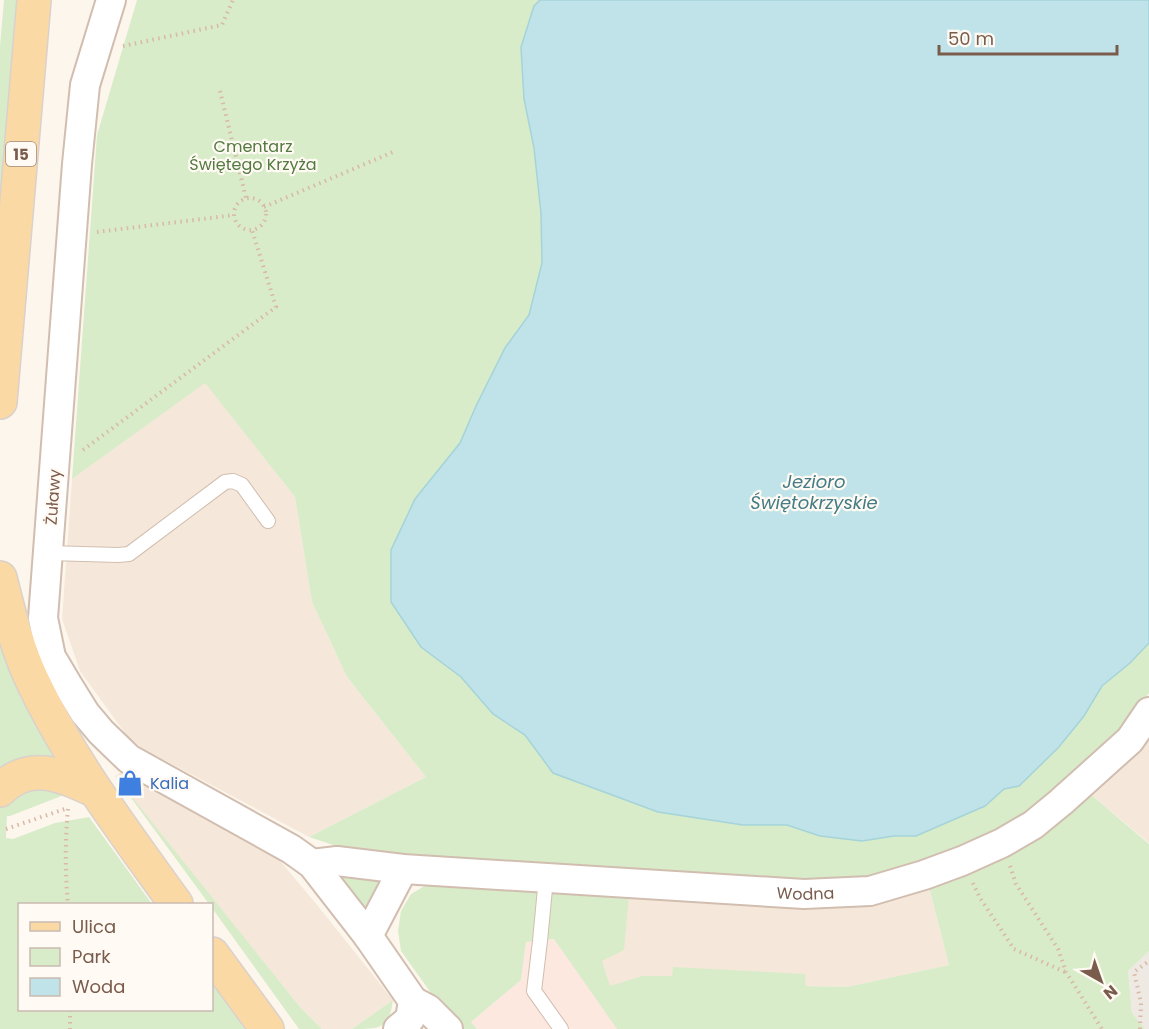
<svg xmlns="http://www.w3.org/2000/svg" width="1149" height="1029" viewBox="0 0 1149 1029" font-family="Poppins,sans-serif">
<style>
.residential{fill:#f5e8da}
.commercial{fill:#fde8e0}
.industrial{fill:#efe9e4}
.green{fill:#d8ecc9}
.water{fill:#bfe3e8;stroke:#a5d3da;stroke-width:1.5}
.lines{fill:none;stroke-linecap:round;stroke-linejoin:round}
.service-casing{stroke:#d1beb0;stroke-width:16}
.minor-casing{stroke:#d1beb0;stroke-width:32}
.primary-casing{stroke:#dad1cd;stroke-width:36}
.path{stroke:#d9b8a5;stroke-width:4;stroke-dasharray:1.5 4.5;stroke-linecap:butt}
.service{stroke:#fff;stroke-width:14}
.minor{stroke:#fff;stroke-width:28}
.primary{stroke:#fbd9a5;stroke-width:33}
.labels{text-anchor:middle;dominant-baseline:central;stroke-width:4.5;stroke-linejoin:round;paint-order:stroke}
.shield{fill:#fffaf3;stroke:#a28b7f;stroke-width:1.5}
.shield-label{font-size:15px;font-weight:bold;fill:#7a5c4d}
.park-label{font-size:16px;fill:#537a41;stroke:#fffaf3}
.street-label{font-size:16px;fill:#7a5c4d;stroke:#fffaf3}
.shop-label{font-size:16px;fill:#366cbe;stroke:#fffaf3;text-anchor:start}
.water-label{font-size:18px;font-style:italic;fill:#437c86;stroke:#fffaf3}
</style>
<rect width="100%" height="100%" fill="#fdf6ec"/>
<g class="residential">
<path d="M205 382 295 497 312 602 347 677 426 777 309 837 142 748 127 736 80 671 62 619 72 479Z"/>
<path d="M1149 732V843L1089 793Z"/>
<path d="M126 769 270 849 318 906 393 1000 352 1029H322L300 1007 129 794 115 776Z"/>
<path d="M929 887 949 965 847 987 807 986 617 1029 555 939 574 893Z"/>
</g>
<path class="commercial" d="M555 939 617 1029H477L471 1022 521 980 526 942Z"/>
<path class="industrial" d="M1149 951V1029H1145L1132 1013 1128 971Z"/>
<g class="green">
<path d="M4 0H19L0 222V46Z"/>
<path d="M137 0H540L534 6 524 99 534 148 541 213 542 263 529 315 505 348 476 406 460 443 445 464 421 647 461 677 493 714 525 735 552 771 658 812 743 825H787L820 836 862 841 894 836H916L985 806 1004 789 1019 786 1058 748 1084 716 1102 687 1130 663 1149 643V693L1119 736 1055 794 988 840 869 880 740 878 361 854 309 837 426 777 347 677 312 602 295 497 205 383 72 479 97 135Z"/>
<path d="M0 646H2C15 685 33 722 56 755L53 760C33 759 17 759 0 768Z"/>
<path d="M115 776 300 1007 322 1029H299L212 908V904H209Z"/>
<path d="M32 787 62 792 64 795 10 816H7L6 838 13 839 55 823 89 817 152 904H20V1010H212V984L245 1029H0V809L2 806Z"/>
<path d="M1089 793 1149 844V951L1128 971 1132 1013 1145 1029H617L554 939 526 942 521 980 471 1022 477 1029H460L441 1007 401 951 398 931 401 911 411 894 428 884 629 896 624 950 602 961 610 986 642 976H672L673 967 805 974 806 986 847 987 949 965 929 887 954 881 1000 860 1064 815Z"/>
<path d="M340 869 384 877 371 909 364 911 337 877Z"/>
<path d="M393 1000C389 1029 380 1029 352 1029Z"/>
</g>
<path class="water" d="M540 0H1149V643L1130 663 1102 686 1084 716 1058 748 1019 786 1004 789 985 806 916 836H894L862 841 820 836 787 825H743L658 812 553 773 525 735 493 714 461 677 421 647 391 602V550L415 499 460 443 476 406 505 348 529 315 542 263 541 213 534 148 524 99 521 47 534 6Z"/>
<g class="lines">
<g class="service-casing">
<g id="service">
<path d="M48 553 118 555 129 554 225 482 233 481 242 485 268 521"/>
<path d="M546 878 540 941 534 991 561 1029"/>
</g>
</g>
<g class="minor-casing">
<g id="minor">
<path d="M111 0 85 85 77 164 43 618 51 657 67 684 85 713 101 732 129 759 291 849 312 864 368 936 413 1001 410 1019 398 1029"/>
<path id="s1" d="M312 864 337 861 403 869 804 894 870 891 924 875 962 861 1002 843 1033 825 1061 802 1130 740 1149 712"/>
<path d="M368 936 403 869"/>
<path d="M413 1001 428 1009 448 1029"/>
</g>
</g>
<g class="primary-casing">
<g id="primary">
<path d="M0 402 34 0"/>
<path d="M0 578C9 613 17 649 33 682 71 762 125 833 176 904"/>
<path d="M0 790C30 760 61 775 94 790"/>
<path d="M212 954 267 1029"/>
</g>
</g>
<g class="path">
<path d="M123 46 222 25 233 0"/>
<path d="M220 91 246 198"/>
<circle cx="250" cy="214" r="16"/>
<path d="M264 207 393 152"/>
<path d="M97 232 234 215"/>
<path d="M83 450 276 307 252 230"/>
<path d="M68 809C65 841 65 872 68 904"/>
<path d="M6 829 65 809"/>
<path d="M1010 866 1016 884 1058 949 1066 972 1102 1029"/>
<path d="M973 883 980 898 1014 949 1065 972"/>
<path d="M70 1010V1029"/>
<path d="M1140 1029 1141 1003 1134 972 1149 961"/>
</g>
<use href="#service" class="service"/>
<use href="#minor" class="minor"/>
<use href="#primary" class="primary"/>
</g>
<defs>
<g id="shop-bare" transform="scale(2.07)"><path d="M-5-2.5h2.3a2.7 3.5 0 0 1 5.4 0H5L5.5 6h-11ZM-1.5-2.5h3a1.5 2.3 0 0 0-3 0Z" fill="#3f7fe0" stroke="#fffaf3" stroke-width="2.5" paint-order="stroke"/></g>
</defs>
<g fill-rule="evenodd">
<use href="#shop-bare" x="130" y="783"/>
</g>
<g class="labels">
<rect class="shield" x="6" y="142" width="30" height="24" rx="4.5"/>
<g class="shield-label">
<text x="21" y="154">15</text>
</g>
<g class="park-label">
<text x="253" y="146">Cmentarz<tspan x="253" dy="18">Świętego Krzyża</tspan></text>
</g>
<g class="street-label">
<text transform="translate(53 497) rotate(-86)">Żuławy</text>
<text stroke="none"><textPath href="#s1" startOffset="495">Wodna</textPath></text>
</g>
<g class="shop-label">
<text x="150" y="783">Kalia</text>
</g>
<g class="water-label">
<text x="814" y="481">Jezioro<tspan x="814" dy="21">Świętokrzyskie</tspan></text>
</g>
</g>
<rect x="18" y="903" width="195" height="108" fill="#fffaf3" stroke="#cabbb1" stroke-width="1.5"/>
<rect x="30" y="922" width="30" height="9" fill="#fbd9a5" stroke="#cabbb1" stroke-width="1.5"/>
<text x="72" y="933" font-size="18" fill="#7a5c4d">Ulica</text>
<rect x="30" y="948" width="30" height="18" fill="#d8ecc9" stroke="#cabbb1" stroke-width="1.5"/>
<text x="72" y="963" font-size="18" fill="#7a5c4d">Park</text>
<rect x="30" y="978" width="30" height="18" fill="#bfe3e8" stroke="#cabbb1" stroke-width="1.5"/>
<text x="72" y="993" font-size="18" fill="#7a5c4d">Woda</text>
<g transform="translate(1101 981) rotate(140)" stroke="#fffaf3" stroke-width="4.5" paint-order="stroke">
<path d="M0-4.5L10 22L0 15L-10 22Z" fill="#7a5c4d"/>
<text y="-9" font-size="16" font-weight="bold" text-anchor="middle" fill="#7a5c4d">N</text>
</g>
<path d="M939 45v9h178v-9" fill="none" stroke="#7a5c4d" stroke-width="3"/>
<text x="948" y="45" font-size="18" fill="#7a5c4d" stroke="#fffaf3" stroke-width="4.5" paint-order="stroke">50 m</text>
</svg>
